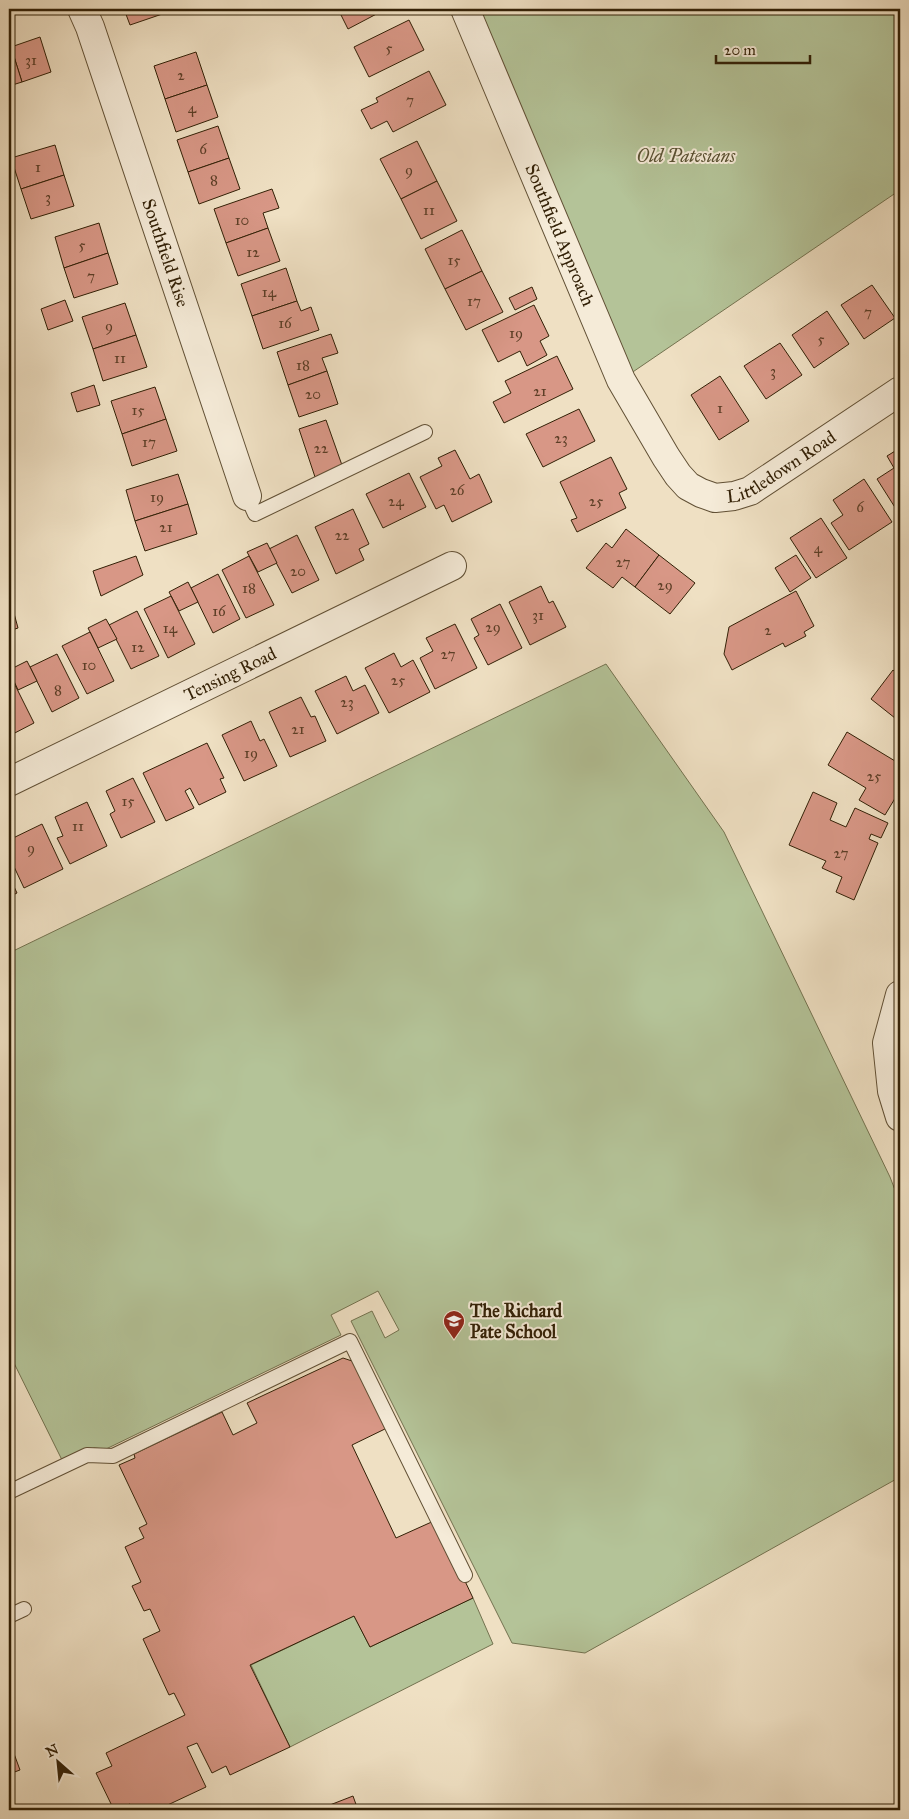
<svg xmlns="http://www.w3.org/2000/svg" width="909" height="1819" viewBox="0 0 909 1819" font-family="'IM FELL Great Primer',serif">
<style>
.green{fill:#b4c398;stroke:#73724f}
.building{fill:#d89786;stroke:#322006}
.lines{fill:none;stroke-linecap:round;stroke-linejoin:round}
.lane-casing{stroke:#615035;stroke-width:16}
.street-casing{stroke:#615035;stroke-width:30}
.lane{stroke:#f5ebd8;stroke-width:14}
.street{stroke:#f5ebd8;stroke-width:28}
.labels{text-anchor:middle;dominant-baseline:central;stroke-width:4;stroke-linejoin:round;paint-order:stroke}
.number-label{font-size:15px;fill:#5c3e26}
.park-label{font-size:18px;font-style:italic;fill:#595132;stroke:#f5ebd8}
.street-label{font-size:18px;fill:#322006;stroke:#f5ebd8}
.poi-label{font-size:18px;font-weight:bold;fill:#322006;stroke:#f5ebd8;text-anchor:start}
</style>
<rect width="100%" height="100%" fill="#efe0c3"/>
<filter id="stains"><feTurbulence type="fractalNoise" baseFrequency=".004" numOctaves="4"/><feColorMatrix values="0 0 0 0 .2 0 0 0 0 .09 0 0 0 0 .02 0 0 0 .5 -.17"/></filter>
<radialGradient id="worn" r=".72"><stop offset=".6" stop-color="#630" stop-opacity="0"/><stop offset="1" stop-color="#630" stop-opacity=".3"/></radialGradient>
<g class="green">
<path d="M464 9H900V190L621 380Z"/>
<path d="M606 664 724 832 890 1177 900 1203V1477L585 1653 512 1643 351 1321 372 1311 385 1338 399 1330 378 1291 331 1315 341 1335 106 1449 94 1448 63 1462 9 1353V953Z"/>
<path d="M473 1598 493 1644 290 1747 251 1665 354 1616 370 1647Z"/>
</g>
<g class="building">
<path d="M124 9H174V10L130 25Z"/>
<path d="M338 9H386L348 29Z"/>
<path d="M409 20 424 50 369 77 354 47Z"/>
<path d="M40 37 51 72 22 82 11 47Z"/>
<path d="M9 47H11L22 82 9 86Z"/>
<path d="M196 52 207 85 165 99 154 66Z"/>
<path d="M429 71 446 105 393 132 387 121 371 129 361 110 378 102 376 98Z"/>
<path d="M207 85 218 117 176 132 165 99Z"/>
<path d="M218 126 229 158 188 172 177 140Z"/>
<path d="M417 141 437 181 401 199 380 159Z"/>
<path d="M55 145 64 175 21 189 11 158Z"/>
<path d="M229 158 240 189 199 204 188 172Z"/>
<path d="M64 175 74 206 31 219 21 189Z"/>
<path d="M437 181 457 221 421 239 401 199Z"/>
<path d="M272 189 279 208 263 213 268 228 226 243 214 209Z"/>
<path d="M99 223 108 253 64 268 55 237Z"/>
<path d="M268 228 280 261 238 276 226 243Z"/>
<path d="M462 230 482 271 445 289 425 249Z"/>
<path d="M108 253 118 284 74 298 64 268Z"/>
<path d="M286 268 297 301 252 316 241 284Z"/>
<path d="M482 271 503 312 466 330 445 289Z"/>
<path d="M872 285 895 318 864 339 841 305Z"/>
<path d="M532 287 537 299 515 310 509 298Z"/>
<path d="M65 300 73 321 48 330 41 309Z"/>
<path d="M297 301 301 311 311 307 319 330 263 349 252 316Z"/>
<path d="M125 303 136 335 93 349 82 317Z"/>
<path d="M534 305 549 336 540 341 547 355 527 366 520 351 498 362 482 330Z"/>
<path d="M827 311 849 344 814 368 792 335Z"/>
<path d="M331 334 338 353 322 358 327 371 288 385 277 352Z"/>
<path d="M136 335 147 367 103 381 93 349Z"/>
<path d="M780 343 802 375 766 399 744 366Z"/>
<path d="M557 356 573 389 504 423 493 402 511 393 505 381Z"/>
<path d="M327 371 338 404 299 417 288 385Z"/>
<path d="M720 376 749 421 719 440 691 395Z"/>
<path d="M94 385 100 405 77 412 71 393Z"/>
<path d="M155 387 166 419 122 434 111 401Z"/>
<path d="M579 409 595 441 543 467 526 434Z"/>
<path d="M166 419 177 451 132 466 122 434Z"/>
<path d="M326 420 343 468 315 477 299 429Z"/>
<path d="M900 448V507L896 509 877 479 894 468 887 456Z"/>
<path d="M455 450 470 479 479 474 492 502 452 522 444 505 436 509 420 477 442 466 438 458Z"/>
<path d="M611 457 627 489 619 493 626 508 577 532 571 520 577 518 560 482Z"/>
<path d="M409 473 426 507 383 528 366 494Z"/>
<path d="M178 474 188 504 135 521 126 490Z"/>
<path d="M864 479 892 522 849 550 831 523 843 515 833 500Z"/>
<path d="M188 504 197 534 145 551 135 521Z"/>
<path d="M353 509 369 544 359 549 364 560 336 574 315 527Z"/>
<path d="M821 518 847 558 816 578 790 538Z"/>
<path d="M626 529 659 555 635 587 622 577 613 588 586 568 606 543 612 548Z"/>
<path d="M297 535 319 580 292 593 269 549Z"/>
<path d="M267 543 277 563 258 572 247 552Z"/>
<path d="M659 555 695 583 670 614 635 587Z"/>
<path d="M796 555 811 578 790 592 775 568Z"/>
<path d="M136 556 143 575 101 596 93 571Z"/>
<path d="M249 556 274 605 246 618 222 570Z"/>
<path d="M218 574 240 619 213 633 191 588Z"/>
<path d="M188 582 198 602 179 611 169 592Z"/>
<path d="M541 586 549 603 553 601 566 627 530 645 509 602Z"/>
<path d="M796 591 814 626 804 632 806 636 785 647 783 643 732 670 724 654 729 627Z"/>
<path d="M9 595 18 628 9 631Z"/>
<path d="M171 596 195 644 168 658 144 609Z"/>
<path d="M500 604 522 648 488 665 474 638 479 635 471 619Z"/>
<path d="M137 611 159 656 131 669 109 625Z"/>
<path d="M106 619 117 639 98 648 88 628Z"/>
<path d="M455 624 477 668 435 689 420 658 433 651 426 638Z"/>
<path d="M90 632 114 681 87 694 62 646Z"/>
<path d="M394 653 401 667 413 660 430 692 389 713 365 668Z"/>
<path d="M57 654 79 698 52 712 30 667Z"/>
<path d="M27 661 37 681 18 690 9 670Z"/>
<path d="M893 670 900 676V722L871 699Z"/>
<path d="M9 675H10L34 723 9 736Z"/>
<path d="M346 676 353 691 365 685 379 713 337 734 315 691Z"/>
<path d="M301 697 311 717 315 716 326 741 290 757 269 712Z"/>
<path d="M251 721 260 741 264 739 277 766 244 781 222 735Z"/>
<path d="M847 732 900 764V790L885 815 859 800 866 788 828 765Z"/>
<path d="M207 743 224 778 220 779 226 792 199 805 190 788 185 791 194 808 166 821 143 773Z"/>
<path d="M133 778 155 822 121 838 110 814 115 811 106 791Z"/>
<path d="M813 792 837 803 830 820 846 827 855 808 888 823 881 838 871 834 869 839 878 843 854 900 836 892 842 877 822 868 826 861 789 845Z"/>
<path d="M87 802 107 846 70 864 57 838 63 836 55 817Z"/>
<path d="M42 824 63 869 24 888 9 856V840Z"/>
<path d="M9 876 17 893 9 897Z"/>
<path d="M343 1358 355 1362 389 1427 352 1445 396 1538 436 1520 473 1598 370 1647 354 1616 250 1665 290 1747 230 1775 226 1766 212 1773 197 1743 187 1747 206 1787 157 1810H133L130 1804 114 1810 96 1773 112 1766 106 1753 185 1715 174 1693 169 1695 143 1639 160 1631 150 1609 144 1611 132 1586 141 1582 125 1547 144 1538 139 1528 147 1524 119 1465 135 1458 134 1454 222 1412 233 1435 257 1423 247 1403Z"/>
<path d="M9 1740 20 1770 9 1774Z"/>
<path d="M353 1796 358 1810H317Z"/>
</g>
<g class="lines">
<g class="lane-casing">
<g id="lane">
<path d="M247 496 255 514 425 432"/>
<path d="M9 1492 87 1455 113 1456 350 1341 465 1575"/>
<path d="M9 1616 24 1609"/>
</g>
</g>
<g class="street-casing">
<g id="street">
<path id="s1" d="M82 9 90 27 247 496"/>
<path id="s2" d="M465 9 621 380 666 457 678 475 688 486 701 493 715 498 734 496 750 491 900 391"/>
<path id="s3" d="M9 782 452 566"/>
<path d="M900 995 887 1043 892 1091 900 1117"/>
</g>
</g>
<use href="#lane" class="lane"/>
<use href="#street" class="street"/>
</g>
<defs>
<g id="school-pin" transform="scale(1.125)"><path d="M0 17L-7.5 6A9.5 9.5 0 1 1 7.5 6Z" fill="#8f2418" stroke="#f5ebd8"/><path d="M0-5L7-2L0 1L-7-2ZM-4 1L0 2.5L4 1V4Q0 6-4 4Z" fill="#fff"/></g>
</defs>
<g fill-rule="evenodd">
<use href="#school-pin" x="454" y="1321"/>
</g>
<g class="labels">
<g class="number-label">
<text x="389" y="48">5</text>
<text x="31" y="60">31</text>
<text x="181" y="75">2</text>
<text x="410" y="100">7</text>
<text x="192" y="108">4</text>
<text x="203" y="149">6</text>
<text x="38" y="167">1</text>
<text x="409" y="170">9</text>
<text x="214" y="180">8</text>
<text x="48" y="197">3</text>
<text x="429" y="210">11</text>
<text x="242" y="220">10</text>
<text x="82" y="245">5</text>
<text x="253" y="252">12</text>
<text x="454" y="260">15</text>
<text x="91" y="276">7</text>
<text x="269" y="292">14</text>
<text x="474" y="301">17</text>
<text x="868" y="312">7</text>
<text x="285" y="323">16</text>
<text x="109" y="326">9</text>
<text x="516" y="333">19</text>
<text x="821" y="339">5</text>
<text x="120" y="358">11</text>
<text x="303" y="365">18</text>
<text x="773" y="371">3</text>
<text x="540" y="391">21</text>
<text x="313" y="394">20</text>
<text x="720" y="408">1</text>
<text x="138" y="410">15</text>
<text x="561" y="438">23</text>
<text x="149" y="442">17</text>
<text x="321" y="448">22</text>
<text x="457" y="490">26</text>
<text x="157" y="497">19</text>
<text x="396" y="501">24</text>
<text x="596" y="501">25</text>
<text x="860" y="507">6</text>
<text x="166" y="527">21</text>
<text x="342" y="535">22</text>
<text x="818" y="548">4</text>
<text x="623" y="562">27</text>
<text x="298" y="571">20</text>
<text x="665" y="585">29</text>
<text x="249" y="588">18</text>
<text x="219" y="611">16</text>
<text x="538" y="615">31</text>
<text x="493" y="627">29</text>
<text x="170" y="628">14</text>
<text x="768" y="630">2</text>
<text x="138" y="647">12</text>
<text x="448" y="654">27</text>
<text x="89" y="665">10</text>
<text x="398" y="680">25</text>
<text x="58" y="690">8</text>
<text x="347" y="702">23</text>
<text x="298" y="729">21</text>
<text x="251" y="753">19</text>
<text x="874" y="776">25</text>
<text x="128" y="801">15</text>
<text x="78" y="826">11</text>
<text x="31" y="848">9</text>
<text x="841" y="853">27</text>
</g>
<g class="park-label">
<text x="686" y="156">Old Patesians</text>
</g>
<g class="street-label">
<text stroke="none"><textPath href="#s2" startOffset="245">Southfield Approach</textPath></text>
<text stroke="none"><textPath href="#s1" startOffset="258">Southfield Rise</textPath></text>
<text stroke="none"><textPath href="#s2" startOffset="632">Littledown Road</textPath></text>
<text stroke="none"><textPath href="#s3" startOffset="246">Tensing Road</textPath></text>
</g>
<g class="poi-label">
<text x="470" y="1311">The Richard<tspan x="470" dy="21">Pate School</tspan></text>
</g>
</g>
<rect width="909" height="1819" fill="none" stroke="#efe0c3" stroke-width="30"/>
<rect x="10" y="10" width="889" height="1799" fill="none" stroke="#322006" stroke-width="2.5"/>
<rect x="15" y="15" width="879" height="1789" fill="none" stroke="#322006"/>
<g transform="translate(58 1762) rotate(333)" stroke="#f5ebd8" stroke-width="4" paint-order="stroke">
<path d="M0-4L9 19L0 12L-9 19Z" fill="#322006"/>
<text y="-8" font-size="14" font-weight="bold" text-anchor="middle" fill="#322006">N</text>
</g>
<path d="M716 55v8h94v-8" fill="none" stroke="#322006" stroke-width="2.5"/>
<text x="724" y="55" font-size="15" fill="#322006" stroke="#f5ebd8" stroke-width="4" paint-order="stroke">20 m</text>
<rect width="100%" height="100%" filter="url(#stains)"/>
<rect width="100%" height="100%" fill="url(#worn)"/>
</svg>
